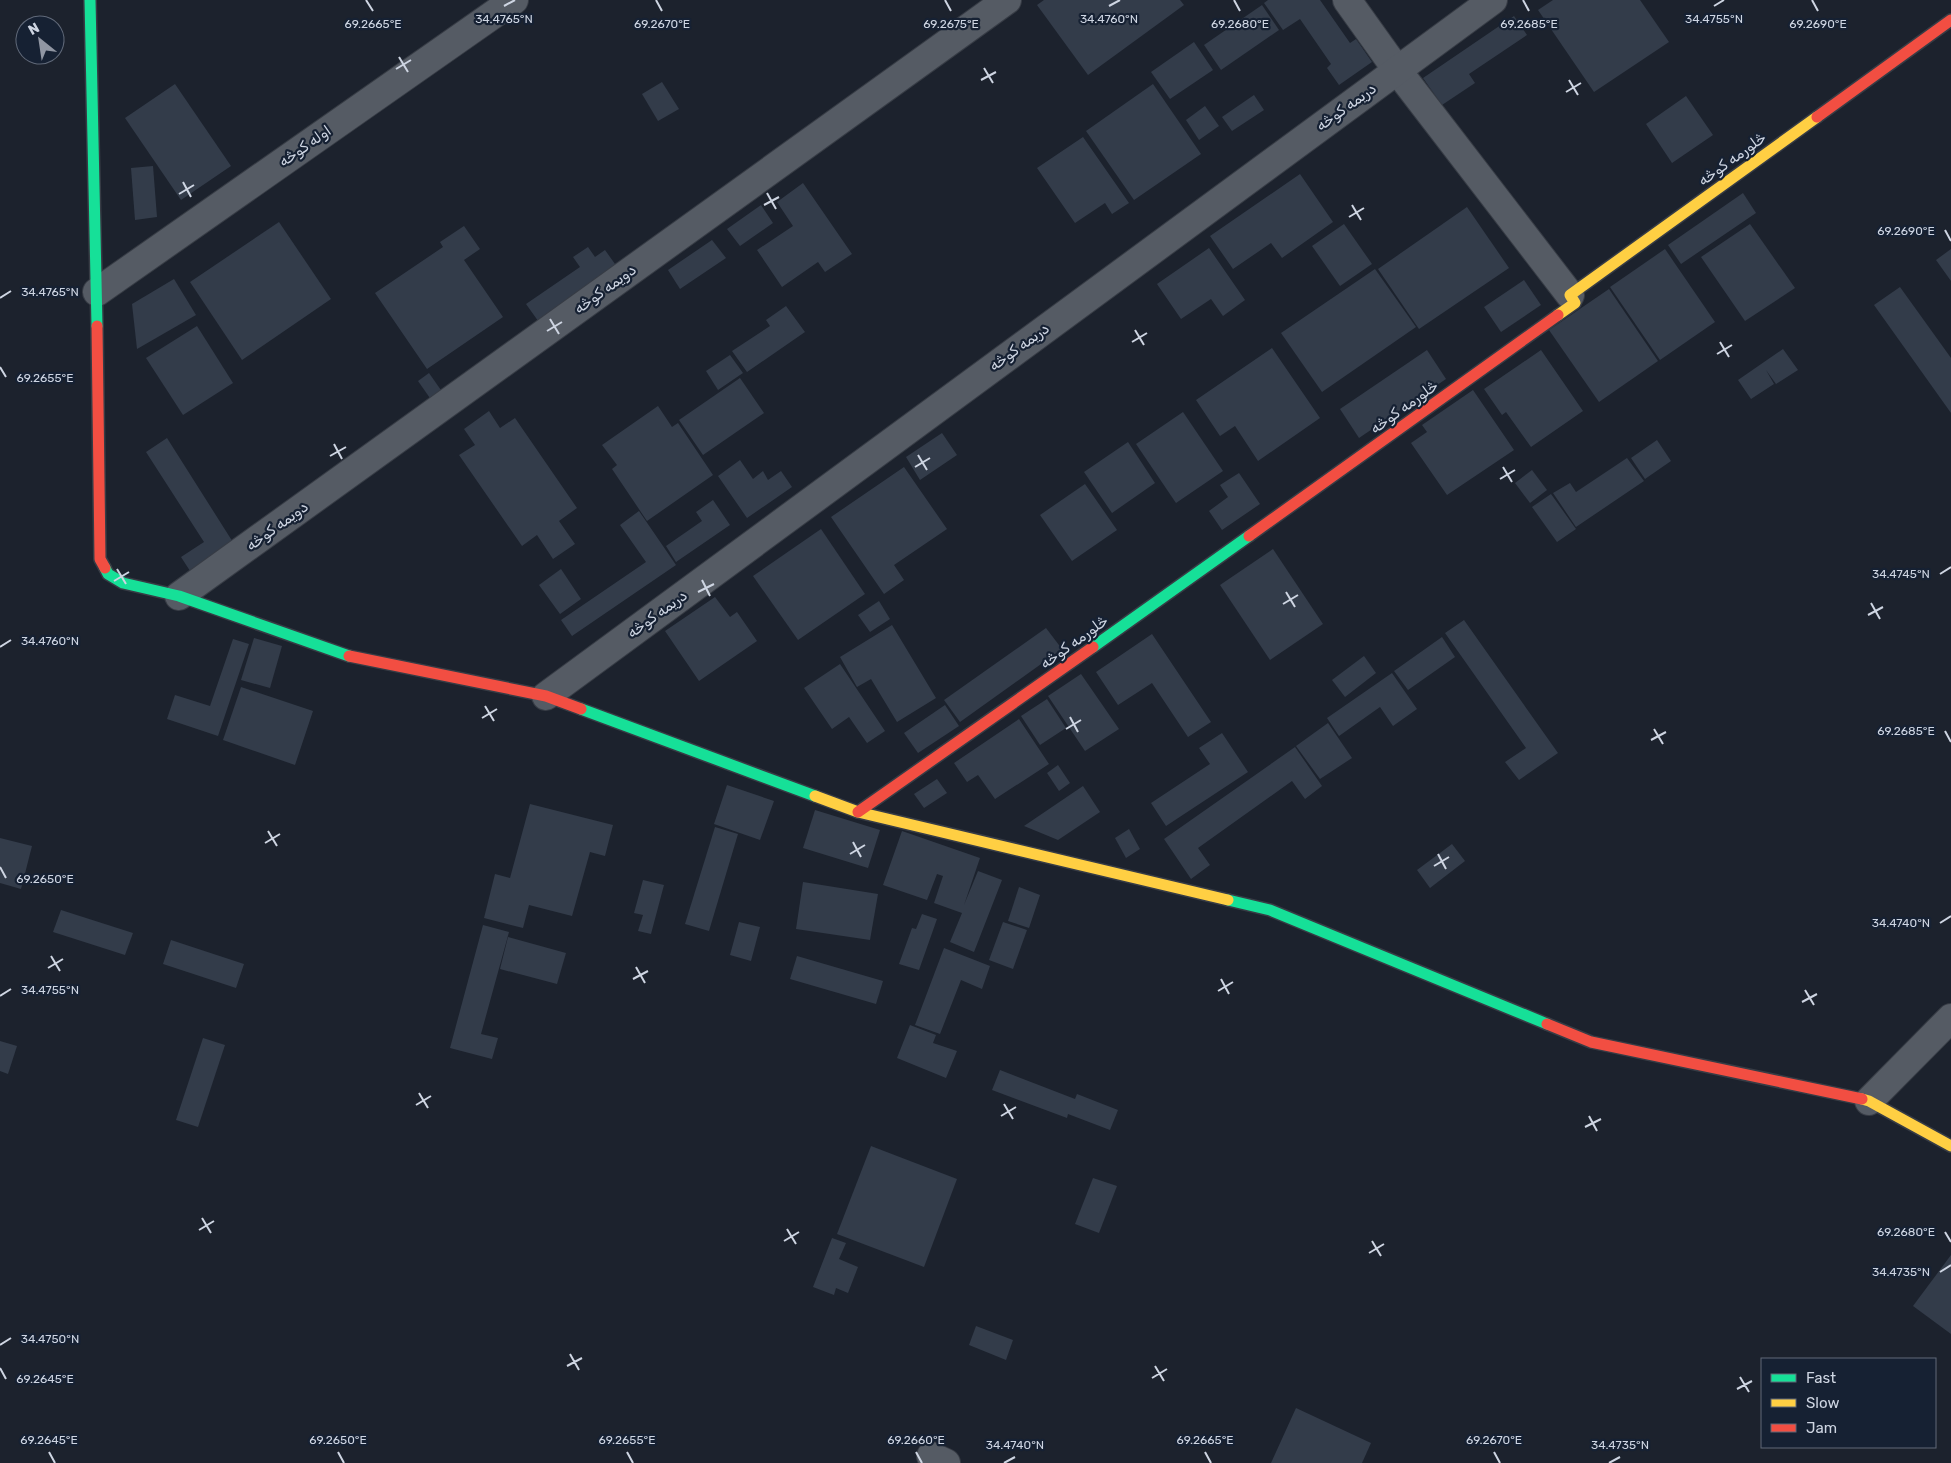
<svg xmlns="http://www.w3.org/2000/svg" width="1951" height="1463" viewBox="0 0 1951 1463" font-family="Rubik,Vazirmatn,sans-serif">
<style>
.building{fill:#333c4a}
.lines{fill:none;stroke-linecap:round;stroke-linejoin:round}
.street-casing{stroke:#373c45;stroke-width:30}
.fast-casing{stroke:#373c45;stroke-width:14}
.slow-casing{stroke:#373c45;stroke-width:14}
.jam-casing{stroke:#373c45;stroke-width:14}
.street{stroke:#555b64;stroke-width:28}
.fast{stroke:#16e098;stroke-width:11}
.slow{stroke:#ffcf43;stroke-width:11}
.jam{stroke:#f24e42;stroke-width:11}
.ticks{fill:none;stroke:#ced5e2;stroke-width:2}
.labels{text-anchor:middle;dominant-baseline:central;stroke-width:4.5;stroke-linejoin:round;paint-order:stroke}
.street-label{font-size:15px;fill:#ced5e2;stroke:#162133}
.ticks-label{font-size:12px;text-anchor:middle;fill:#ced5e2;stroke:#162133;stroke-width:4.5;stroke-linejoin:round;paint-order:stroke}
</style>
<rect width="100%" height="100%" fill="#1c222d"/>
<g class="building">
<path d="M1044 0H1180L1184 5 1088 75 1037 5Z"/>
<path d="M1268 0H1320L1350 43 1356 39 1372 62 1339 85 1327 68 1331 64 1300 19 1283 30 1264 3Z"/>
<path d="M1553 0H1640L1669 42 1594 92 1538 10Z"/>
<path d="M1262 5 1279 30 1221 70 1204 45Z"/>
<path d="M1514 16 1527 35 1469 74 1475 83 1442 105 1423 78Z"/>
<path d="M1194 42 1213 70 1170 99 1151 72Z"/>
<path d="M662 82 679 109 658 121 642 94Z"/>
<path d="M175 84 231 166 181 200 125 118Z"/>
<path d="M1153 84 1201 154 1134 200 1086 131Z"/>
<path d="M1254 95 1264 110 1232 131 1222 117Z"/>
<path d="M1686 96 1713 135 1672 163 1646 124Z"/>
<path d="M1205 106 1219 126 1199 140 1186 120Z"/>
<path d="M1083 137 1129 203 1112 214 1105 203 1075 223 1037 168Z"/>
<path d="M153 166 157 217 135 220 131 168Z"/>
<path d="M1300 174 1333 222 1282 258 1271 243 1233 269 1210 236Z"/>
<path d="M803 183 852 254 825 272 818 262 782 287 757 250 793 226 777 202Z"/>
<path d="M1743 193 1756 213 1681 264 1668 245Z"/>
<path d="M761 205 773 223 740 246 727 229Z"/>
<path d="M1467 207 1509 268 1419 329 1378 269Z"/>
<path d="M279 222 331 299 242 360 190 282Z"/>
<path d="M1344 224 1372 264 1340 286 1312 246Z"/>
<path d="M1750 224 1795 288 1745 321 1701 257Z"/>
<path d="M464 226 480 249 464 260 503 317 427 369 375 293 443 247 440 242Z"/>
<path d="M712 240 726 258 680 289 668 270Z"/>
<path d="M588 247 595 257 605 250 620 271 541 325 526 304 580 267 573 257Z"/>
<path d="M1209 248 1245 300 1223 316 1211 299 1181 319 1157 284Z"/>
<path d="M1665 249 1715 322 1660 360 1610 287Z"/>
<path d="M1951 249V281L1936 260Z"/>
<path d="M1375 269 1416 327 1322 392 1281 333Z"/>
<path d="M174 279 196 315 137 349 132 304Z"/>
<path d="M1524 280 1541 305 1501 332 1484 307Z"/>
<path d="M1900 287 1951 358V413L1874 305Z"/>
<path d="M1609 289 1658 361 1599 402 1549 330Z"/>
<path d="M786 306 805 332 747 372 732 351 770 326 766 320Z"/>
<path d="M197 326 233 383 183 415 146 358Z"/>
<path d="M1272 348 1320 418 1258 461 1235 426 1220 436 1196 400Z"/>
<path d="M1783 349 1798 370 1776 384 1766 370 1774 384 1751 399 1738 380Z"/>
<path d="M1427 350 1446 379 1359 438 1340 409Z"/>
<path d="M1541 350 1583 411 1531 447 1506 412 1502 415 1484 389Z"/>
<path d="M730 355 743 373 718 390 706 371Z"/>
<path d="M429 373 443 393 432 401 418 381Z"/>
<path d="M740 378 764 413 703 455 679 420Z"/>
<path d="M1473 390 1514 450 1447 495 1411 443 1427 432 1422 425Z"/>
<path d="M658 406 672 427 678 423 713 475 647 521 612 469 617 465 602 445Z"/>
<path d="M489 411 500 428 515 418 577 508 559 521 575 544 553 559 537 535 522 546 459 455 475 445 464 429Z"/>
<path d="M1183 412 1223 471 1176 503 1136 444Z"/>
<path d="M942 433 957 455 920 480 906 457Z"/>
<path d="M167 438 236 547 192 574 181 557 204 542 146 452Z"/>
<path d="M1657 440 1671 461 1645 479 1631 458Z"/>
<path d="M1128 442 1155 483 1112 513 1084 472Z"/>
<path d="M1627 458 1644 481 1576 527 1553 493 1570 483 1576 492Z"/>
<path d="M740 460 753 479 763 471 768 480 781 471 792 487 747 518 718 476Z"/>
<path d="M904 467 947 529 894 565 904 580 884 594 831 517Z"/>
<path d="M1532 470 1547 490 1530 503 1515 483Z"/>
<path d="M1239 473 1260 504 1222 530 1209 511 1228 497 1220 485Z"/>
<path d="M1085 484 1117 530 1072 561 1040 515Z"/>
<path d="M1551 494 1576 529 1557 542 1532 507Z"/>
<path d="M713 500 730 525 676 562 666 546 702 521 696 512Z"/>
<path d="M639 511 676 565 572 636 561 620 646 562 620 525Z"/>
<path d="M821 529 865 594 798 640 753 576Z"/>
<path d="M1273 549 1323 624 1270 660 1220 585Z"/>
<path d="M561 569 581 599 560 614 539 585Z"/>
<path d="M715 597 730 617 737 612 757 641 699 681 665 631Z"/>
<path d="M879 601 890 619 870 632 858 615Z"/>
<path d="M1464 620 1558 753 1519 780 1505 762 1526 748 1445 633Z"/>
<path d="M892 625 936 698 897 722 871 679 857 687 840 657Z"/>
<path d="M1046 628 1062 649 960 722 944 700Z"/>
<path d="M1152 634 1211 722 1188 737 1152 683 1118 705 1096 672Z"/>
<path d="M1442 637 1455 657 1408 690 1394 671Z"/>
<path d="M254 638 282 646 270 688 241 680Z"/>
<path d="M233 639 249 644 218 736 167 719 175 695 210 706Z"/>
<path d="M1364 656 1376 673 1345 697 1332 680Z"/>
<path d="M840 664 885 731 867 743 849 717 832 729 804 688Z"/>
<path d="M1392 673 1417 709 1393 726 1380 707 1339 736 1327 718Z"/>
<path d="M1081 674 1119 729 1085 751 1048 696Z"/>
<path d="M241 687 313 711 295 765 223 740Z"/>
<path d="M1047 699 1066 728 1040 745 1021 716Z"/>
<path d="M945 705 959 726 918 753 904 733Z"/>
<path d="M1019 719 1049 764 995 799 978 775 967 782 954 763Z"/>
<path d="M1328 723 1352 758 1320 779 1296 746Z"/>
<path d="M1222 733 1248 772 1166 826 1151 803 1210 764 1199 748Z"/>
<path d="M1295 747 1322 786 1305 799 1292 781 1198 848 1210 865 1191 879 1164 839Z"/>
<path d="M1058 765 1070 783 1059 791 1047 773Z"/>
<path d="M937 779 947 793 924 808 914 794Z"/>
<path d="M727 785 774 801 760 840 714 824Z"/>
<path d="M1083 786 1100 812 1058 840 1024 826Z"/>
<path d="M530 804 613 825 605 856 590 852 572 916 529 905 523 928 484 918 495 874 510 878Z"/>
<path d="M815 810 880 830 868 868 803 848Z"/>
<path d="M715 827 738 834 709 931 685 924Z"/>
<path d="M1129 829 1140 849 1126 858 1115 838Z"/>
<path d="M902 831 980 858 964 905 978 871 1002 880 974 952 950 942 962 913 934 903 943 876 937 874 927 900 883 885Z"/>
<path d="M0 838 32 846 21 889 0 883Z"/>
<path d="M1452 844 1465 861 1430 888 1417 870Z"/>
<path d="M643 880 664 885 651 934 638 931 643 915 634 913Z"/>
<path d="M803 882 878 894 870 940 796 929Z"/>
<path d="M1019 887 1040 895 1029 928 1008 921Z"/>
<path d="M61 910 133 933 125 955 53 932Z"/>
<path d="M922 914 937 919 919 970 899 964 912 928 916 929Z"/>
<path d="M739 922 760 927 751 961 730 955Z"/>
<path d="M1003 922 1027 930 1013 969 989 960Z"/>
<path d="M483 925 509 932 481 1034 498 1038 492 1059 450 1048Z"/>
<path d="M508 937 566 953 557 984 500 969Z"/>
<path d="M171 940 244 964 236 988 163 964Z"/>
<path d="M944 948 990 966 982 989 961 980 940 1034 915 1025Z"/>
<path d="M797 956 883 981 876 1004 790 979Z"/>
<path d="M910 1025 936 1035 933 1043 957 1051 946 1078 897 1058Z"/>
<path d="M203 1038 225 1045 198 1127 176 1120Z"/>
<path d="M0 1041 17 1046 8 1074 0 1071Z"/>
<path d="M1000 1070 1075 1099 1077 1094 1118 1110 1110 1130 1068 1114 1067 1118 992 1090Z"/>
<path d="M871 1146 957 1179 924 1267 837 1234Z"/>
<path d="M1093 1178 1117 1186 1099 1233 1075 1224Z"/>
<path d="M832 1238 846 1243 839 1259 858 1267 848 1293 836 1288 834 1295 813 1287Z"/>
<path d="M1951 1255V1334L1913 1306Z"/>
<path d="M976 1326 1013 1340 1006 1360 969 1345Z"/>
<path d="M1296 1408 1371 1443 1362 1463H1271Z"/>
</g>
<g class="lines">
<g class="street-casing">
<g id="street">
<path d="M1347 0 1397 70 1570 295"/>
<path d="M97 292 514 0"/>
<path d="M179 596 1007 0"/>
<path d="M546 696 1493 0"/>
<path d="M1869 1101 1951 1018"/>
<path d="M931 1456 946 1463"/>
</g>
</g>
<g class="fast-casing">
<g id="fast">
<path d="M90 0 97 326"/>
<path d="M105 568 108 574 123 583 179 596 349 656"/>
<path d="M1093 647 1249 536"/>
<path d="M581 709 815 796"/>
<path d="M1228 900 1270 910 1547 1024"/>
</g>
</g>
<g class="slow-casing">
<g id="slow">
<path d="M1558 315 1575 303 1570 295 1817 117"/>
<path d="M815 796 858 812 1228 900"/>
<path d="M1862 1099 1869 1101 1951 1146"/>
</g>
</g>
<g class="jam-casing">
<g id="jam">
<path d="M1817 117 1951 20"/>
<path d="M97 326 100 559 105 568"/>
<path d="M1249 536 1558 315"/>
<path d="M349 656 546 696 581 709"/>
<path d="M858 812 1093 647"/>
<path d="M1547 1024 1591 1042 1862 1099"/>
</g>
</g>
<use href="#street" class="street"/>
<use href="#fast" class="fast"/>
<use href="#slow" class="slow"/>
<use href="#jam" class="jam"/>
</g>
<path class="ticks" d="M366 0 373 11M656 0 662 11M945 0 951 11M1234 0 1240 11M1523 0 1529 11M1812 0 1818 11M504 6 515 0M1109 6 1120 0M1714 6 1724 0M399 57 408 72M984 68 993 83M396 69 411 60M981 80 996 72M1569 80 1578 95M1566 92 1581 83M183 182 191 197M767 193 776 209M179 194 194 185M764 205 779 197M1352 205 1361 220M1349 217 1364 208M1945 230 1951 241M0 298 11 291M550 319 559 334M1135 330 1144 345M547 331 562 322M1132 342 1147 333M1720 342 1729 357M1717 354 1732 345M0 367 6 377M334 444 342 459M918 455 927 470M330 456 346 447M915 467 930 458M1503 467 1512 482M1500 479 1515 470M117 569 126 584M1940 574 1951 567M702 580 710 596M114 581 129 572M698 592 714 584M1286 592 1295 607M1871 603 1880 619M1283 604 1298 595M1868 615 1883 607M0 647 11 640M485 706 494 721M1070 717 1078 732M482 718 497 709M1066 729 1081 720M1654 729 1663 744M1945 731 1951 742M1651 740 1666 732M268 831 277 846M853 842 861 857M265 843 280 834M850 854 865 845M1438 854 1446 869M1434 866 1449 857M0 867 6 878M1940 923 1951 916M51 956 60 971M636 967 645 983M48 968 63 959M633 979 648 971M1221 979 1229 994M1805 990 1814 1005M1218 991 1233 982M0 996 11 989M1802 1002 1817 994M419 1093 428 1108M1004 1104 1013 1119M416 1105 431 1096M1001 1116 1016 1107M1589 1116 1597 1131M1585 1127 1601 1119M202 1218 211 1233M787 1229 796 1244M199 1230 214 1221M1945 1232 1951 1242M784 1241 799 1232M1372 1241 1381 1256M1369 1253 1384 1244M1940 1272 1951 1265M0 1345 11 1338M570 1354 579 1370M567 1366 582 1358M1155 1366 1164 1381M0 1368 6 1379M1740 1377 1749 1392M1152 1378 1167 1369M1737 1389 1752 1381M49 1452 55 1463M338 1452 344 1463M627 1452 633 1463M916 1452 922 1463M1205 1452 1211 1463M1494 1452 1500 1463M1004 1463 1015 1457M1609 1463 1620 1457"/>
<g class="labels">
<g class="street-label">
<text transform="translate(1346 107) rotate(-36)">دریمه کوڅه</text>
<text transform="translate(305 146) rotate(-35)">اوله کوڅه</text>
<text transform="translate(1732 159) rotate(-36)">څلورمه کوڅه</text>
<text transform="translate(605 289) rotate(-36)">دویمه کوڅه</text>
<text transform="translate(1019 347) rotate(-36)">دریمه کوڅه</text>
<text transform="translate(1404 407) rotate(-36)">څلورمه کوڅه</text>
<text transform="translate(277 526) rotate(-36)">دویمه کوڅه</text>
<text transform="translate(657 614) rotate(-36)">دریمه کوڅه</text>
<text transform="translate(1074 642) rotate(-36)">څلورمه کوڅه</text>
</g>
</g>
<g class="ticks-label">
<text x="504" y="23">34.4765°N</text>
<text x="1109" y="23">34.4760°N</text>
<text x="1714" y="23">34.4755°N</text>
<text x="373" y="28">69.2665°E</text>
<text x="662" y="28">69.2670°E</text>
<text x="951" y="28">69.2675°E</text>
<text x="1529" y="28">69.2685°E</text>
<text x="1818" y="28">69.2690°E</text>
<text x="1240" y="28">69.2680°E</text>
<text x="1906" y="235">69.2690°E</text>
<text x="50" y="296">34.4765°N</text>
<text x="45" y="382">69.2655°E</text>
<text x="1901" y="578">34.4745°N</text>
<text x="50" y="645">34.4760°N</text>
<text x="1906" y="735">69.2685°E</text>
<text x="45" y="883">69.2650°E</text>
<text x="1901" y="927">34.4740°N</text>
<text x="50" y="994">34.4755°N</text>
<text x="1906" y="1236">69.2680°E</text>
<text x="1901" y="1276">34.4735°N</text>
<text x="50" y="1343">34.4750°N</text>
<text x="45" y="1383">69.2645°E</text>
<text x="49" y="1444">69.2645°E</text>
<text x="338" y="1444">69.2650°E</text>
<text x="627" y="1444">69.2655°E</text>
<text x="916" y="1444">69.2660°E</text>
<text x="1205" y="1444">69.2665°E</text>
<text x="1494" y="1444">69.2670°E</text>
<text x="1015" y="1449">34.4740°N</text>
<text x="1620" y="1449">34.4735°N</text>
</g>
<rect x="1761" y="1358" width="175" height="90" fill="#162133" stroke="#606979"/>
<rect x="1771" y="1374" width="25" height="8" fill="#16e098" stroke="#606979"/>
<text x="1806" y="1383" font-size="15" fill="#ced5e2">Fast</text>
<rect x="1771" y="1399" width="25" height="8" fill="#ffcf43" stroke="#606979"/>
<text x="1806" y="1408" font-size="15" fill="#ced5e2">Slow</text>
<rect x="1771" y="1424" width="25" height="8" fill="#f24e42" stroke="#606979"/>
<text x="1806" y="1433" font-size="15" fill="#ced5e2">Jam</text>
<g transform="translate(40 40) rotate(330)"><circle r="24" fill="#162133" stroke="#606979"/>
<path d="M0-4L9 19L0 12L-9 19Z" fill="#9096a3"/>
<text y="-8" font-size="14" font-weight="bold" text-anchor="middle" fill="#ced5e2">N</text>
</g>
</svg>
